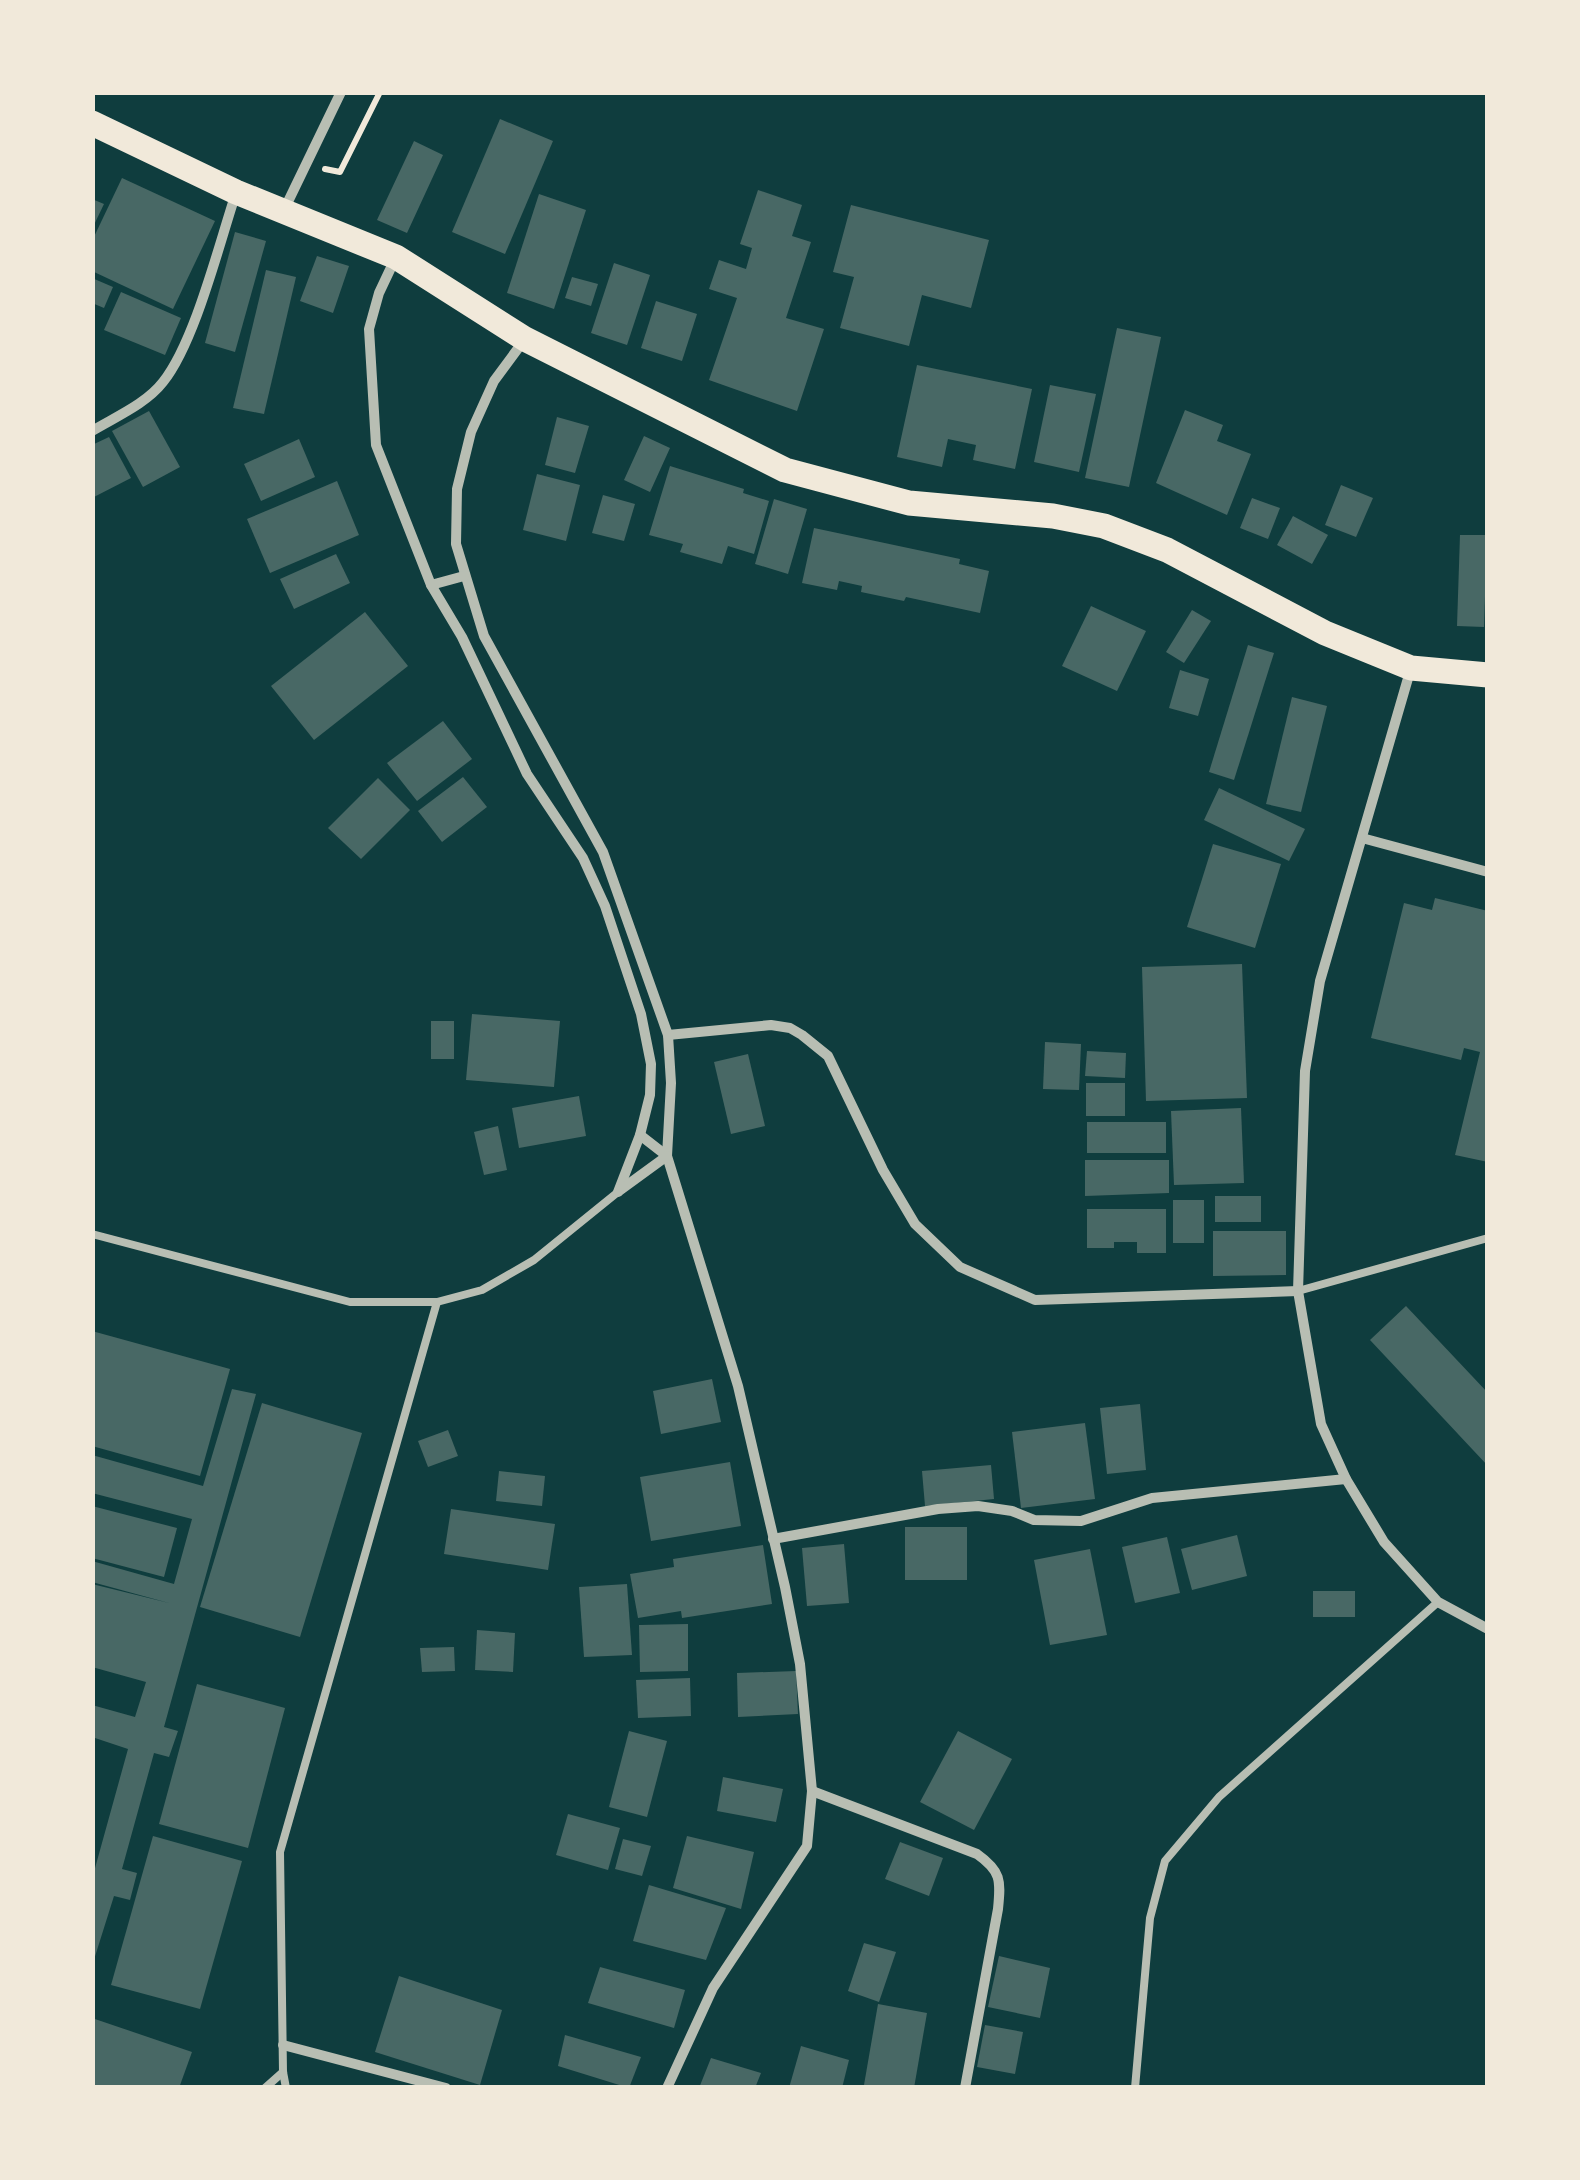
<svg xmlns="http://www.w3.org/2000/svg" width="1580" height="2180" viewBox="0 0 1580 2180" font-family="Merriweather,serif">
<style>
.building{fill:#486865}
.lines{fill:none;stroke-linecap:round;stroke-linejoin:round}
.path{stroke:#f1e9da;stroke-width:6}
.service{stroke:#b8beb3;stroke-width:8}
.minor{stroke:#b8beb3;stroke-width:10}
.trunk{stroke:#f1e9da;stroke-width:25}
</style>
<rect width="100%" height="100%" fill="#0f3d3e"/>
<g class="building">
<path d="M500 119 553 141 505 254 452 232Z"/>
<path d="M414 141 443 155 407 233 377 220Z"/>
<path d="M122 178 215 221 173 309 92 271V241Z"/>
<path d="M758 190 802 205 792 236 811 242 786 318 824 329 797 411 709 380 737 298 709 289 719 260 746 269 752 248 740 244Z"/>
<path d="M539 194 586 210 554 309 507 293Z"/>
<path d="M92 199 104 204 92 229Z"/>
<path d="M851 205 989 240 971 308 922 295 909 346 840 328 854 277 833 272Z"/>
<path d="M235 232 266 241 235 352 205 343Z"/>
<path d="M317 256 349 266 333 313 300 301Z"/>
<path d="M614 263 650 275 627 345 591 333Z"/>
<path d="M266 270 296 277 264 414 233 408Z"/>
<path d="M572 277 598 284 591 306 565 298Z"/>
<path d="M92 278 113 287 104 308 92 303Z"/>
<path d="M121 292 181 318 165 355 104 330Z"/>
<path d="M656 301 697 314 682 361 641 348Z"/>
<path d="M1117 328 1161 337 1129 487 1085 478Z"/>
<path d="M917 365 1032 389 1015 469 973 460 976 445 948 439 942 467 897 457Z"/>
<path d="M1050 385 1096 394 1079 472 1034 462Z"/>
<path d="M1185 410 1223 425 1217 441 1251 454 1227 515 1156 483Z"/>
<path d="M149 411 180 467 143 487 112 431Z"/>
<path d="M557 417 589 426 575 473 545 465Z"/>
<path d="M644 436 670 448 650 492 624 480Z"/>
<path d="M109 437 131 478 92 498V445Z"/>
<path d="M299 439 315 477 261 501 244 464Z"/>
<path d="M670 466 744 489 743 493 769 501 754 554 728 546 722 564 680 552 683 544 649 535Z"/>
<path d="M537 474 580 485 566 541 523 530Z"/>
<path d="M337 481 359 535 270 573 247 519Z"/>
<path d="M1341 485 1373 498 1356 537 1325 525Z"/>
<path d="M603 495 635 504 624 541 592 533Z"/>
<path d="M1252 498 1280 508 1268 539 1240 528Z"/>
<path d="M774 499 807 509 788 574 755 564Z"/>
<path d="M1293 516 1328 535 1312 564 1277 545Z"/>
<path d="M814 528 960 559 959 564 989 571 980 613 906 597 904 601 861 592 862 586 839 581 837 590 802 583Z"/>
<path d="M1460 535H1487L1484 627 1457 626Z"/>
<path d="M336 554 350 583 294 609 280 579Z"/>
<path d="M1091 606 1146 631 1117 691 1062 666Z"/>
<path d="M1192 610 1211 621 1184 663 1166 652Z"/>
<path d="M365 612 408 666 314 740 271 686Z"/>
<path d="M1248 645 1274 653 1234 780 1209 772Z"/>
<path d="M1180 670 1209 679 1198 716 1169 708Z"/>
<path d="M1292 697 1327 706 1301 812 1266 804Z"/>
<path d="M443 721 472 759 417 801 387 763Z"/>
<path d="M463 777 487 807 442 842 418 811Z"/>
<path d="M378 778 410 810 361 859 328 828Z"/>
<path d="M1219 788 1305 829 1289 861 1204 820Z"/>
<path d="M1213 844 1281 864 1255 948 1187 927Z"/>
<path d="M1435 898 1488 911V1162L1455 1155 1480 1052 1464 1048 1461 1060 1371 1038 1404 903 1432 910Z"/>
<path d="M1242 964 1247 1098 1146 1101 1142 967Z"/>
<path d="M472 1014 560 1021 554 1087 466 1080Z"/>
<rect x="431" y="1021" width="23" height="38"/>
<path d="M1045 1042 1081 1044 1079 1090 1043 1089Z"/>
<path d="M1087 1051 1126 1053 1125 1078 1085 1076Z"/>
<path d="M748 1054 765 1126 731 1134 714 1062Z"/>
<rect x="1086" y="1083" width="39" height="33"/>
<path d="M579 1096 586 1136 519 1148 512 1108Z"/>
<path d="M1241 1108 1244 1183 1174 1185 1171 1111Z"/>
<rect x="1087" y="1122" width="79" height="31"/>
<path d="M498 1126 507 1170 484 1175 474 1132Z"/>
<path d="M1085 1160H1169V1193L1085 1196Z"/>
<rect x="1215" y="1196" width="46" height="26"/>
<rect x="1173" y="1200" width="31" height="43"/>
<path d="M1087 1209H1166V1253H1137V1242H1114V1248H1087Z"/>
<path d="M1213 1231H1286V1275L1213 1276Z"/>
<path d="M1406 1306 1488 1393V1466L1370 1340Z"/>
<path d="M92 1331 230 1369 200 1476 92 1446Z"/>
<path d="M712 1379 721 1422 661 1434 653 1391Z"/>
<path d="M232 1389 256 1394 164 1727 178 1731 169 1757 154 1753 122 1869 137 1873 130 1900 114 1896 92 1966V1879L128 1749 92 1737V1705L135 1717 146 1682 92 1667V1584L169 1603 92 1582V1561L174 1584 192 1519 92 1493V1455L203 1486Z"/>
<path d="M262 1403 362 1433 300 1637 200 1607Z"/>
<path d="M1140 1404 1146 1470 1107 1474 1100 1408Z"/>
<path d="M1085 1423 1095 1499 1021 1508 1012 1432Z"/>
<path d="M448 1430 458 1456 428 1467 418 1441Z"/>
<path d="M730 1462 741 1526 651 1541 640 1477Z"/>
<path d="M991 1465 994 1499 925 1506 922 1471Z"/>
<path d="M499 1471 545 1476 542 1506 496 1501Z"/>
<path d="M92 1506 177 1528 164 1577 92 1558Z"/>
<path d="M451 1509 555 1524 548 1570 444 1554Z"/>
<rect x="905" y="1527" width="62" height="53"/>
<path d="M1237 1535 1247 1576 1192 1590 1181 1549Z"/>
<path d="M1167 1537 1180 1593 1135 1603 1122 1547Z"/>
<path d="M844 1544 849 1603 807 1606 802 1548Z"/>
<path d="M763 1545 772 1604 682 1618 681 1611 638 1618 630 1574 674 1567 673 1559Z"/>
<path d="M1090 1549 1107 1635 1050 1645 1034 1560Z"/>
<path d="M627 1584 632 1655 584 1657 579 1587Z"/>
<rect x="1313" y="1591" width="42" height="26"/>
<path d="M688 1624V1671L640 1672 639 1625Z"/>
<path d="M477 1630 515 1633 513 1672 475 1670Z"/>
<path d="M454 1647 455 1671 422 1672 420 1648Z"/>
<path d="M796 1671 798 1714 738 1717 737 1673Z"/>
<path d="M690 1678 691 1716 638 1718 636 1680Z"/>
<path d="M197 1684 285 1708 248 1848 159 1824Z"/>
<path d="M629 1731 667 1741 647 1817 609 1807Z"/>
<path d="M958 1731 1012 1759 974 1830 920 1802Z"/>
<path d="M723 1777 783 1789 776 1822 717 1811Z"/>
<path d="M568 1814 620 1828 608 1870 556 1855Z"/>
<path d="M153 1836 242 1861 200 2009 111 1985Z"/>
<path d="M687 1836 754 1852 741 1909 673 1888Z"/>
<path d="M623 1839 651 1846 642 1876 615 1869Z"/>
<path d="M900 1842 943 1858 929 1896 885 1879Z"/>
<path d="M649 1885 726 1908 706 1960 633 1941Z"/>
<path d="M864 1943 896 1952 879 2002 848 1991Z"/>
<path d="M999 1956 1050 1968 1040 2018 988 2007Z"/>
<path d="M600 1967 685 1990 674 2028 588 2003Z"/>
<path d="M399 1976 502 2010 480 2085 375 2052Z"/>
<path d="M878 2004 927 2013 914 2088 864 2085Z"/>
<path d="M92 2018 192 2052 179 2088H92Z"/>
<path d="M985 2025 1023 2032 1015 2074 977 2067Z"/>
<path d="M565 2035 641 2057 629 2088 558 2066Z"/>
<path d="M801 2046 849 2060 842 2088H789Z"/>
<path d="M711 2058 761 2073 755 2088H699Z"/>
</g>
<g class="lines">
<path class="path" d="M325 169 340 172 380 92"/>
<g class="service">
<path d="M92 1234 350 1302H437L482 1290 534 1260 618 1192"/>
<path d="M1298 1291 1488 1238"/>
<path d="M265 2088 283 2072"/>
<path d="M286 2088 283 2072 280 1852 437 1302"/>
<path d="M1135 2088 1150 1918 1165 1861 1219 1797 1438 1602"/>
</g>
<g class="minor">
<path d="M283 212 341 92"/>
<path d="M396 257 379 293 369 329 376 445 431 585 462 637 527 774 583 858 605 906 641 1014 651 1064 650 1095 640 1135 618 1192"/>
<path d="M525 339 494 381 471 432 457 489 456 544 484 636 603 852 668 1035 671 1083 667 1156 738 1386 785 1587 800 1664 812 1791 807 1846 713 1988 667 2088"/>
<path d="M92 431C115 417 146 404 163 382 195 342 219 244 236 193"/>
<path d="M431 585 464 576"/>
<path d="M1411 668 1320 981 1305 1071 1298 1291 1321 1424 1346 1479 1384 1542 1438 1602 1488 1629"/>
<path d="M1362 838 1488 872"/>
<path d="M668 1035 771 1025 790 1028 802 1035 828 1056 883 1170 915 1224 960 1267 1035 1300 1298 1291"/>
<path d="M640 1135 667 1156"/>
<path d="M619 1191 667 1156"/>
<path d="M773 1539 938 1509 978 1506 1012 1511 1034 1520 1081 1521 1152 1498 1346 1479"/>
<path d="M812 1791 977 1854C1001 1871 1001 1880 998 1909L965 2088"/>
<path d="M283 2045 446 2088"/>
</g>
<path class="trunk" d="M92 123 236 192 396 257 525 339 785 470 909 503 1053 516 1104 526 1167 550 1325 633 1411 668 1488 675"/>
</g>
<rect width="1580" height="2180" fill="none" stroke="#f1e9da" stroke-width="190"/>
</svg>
